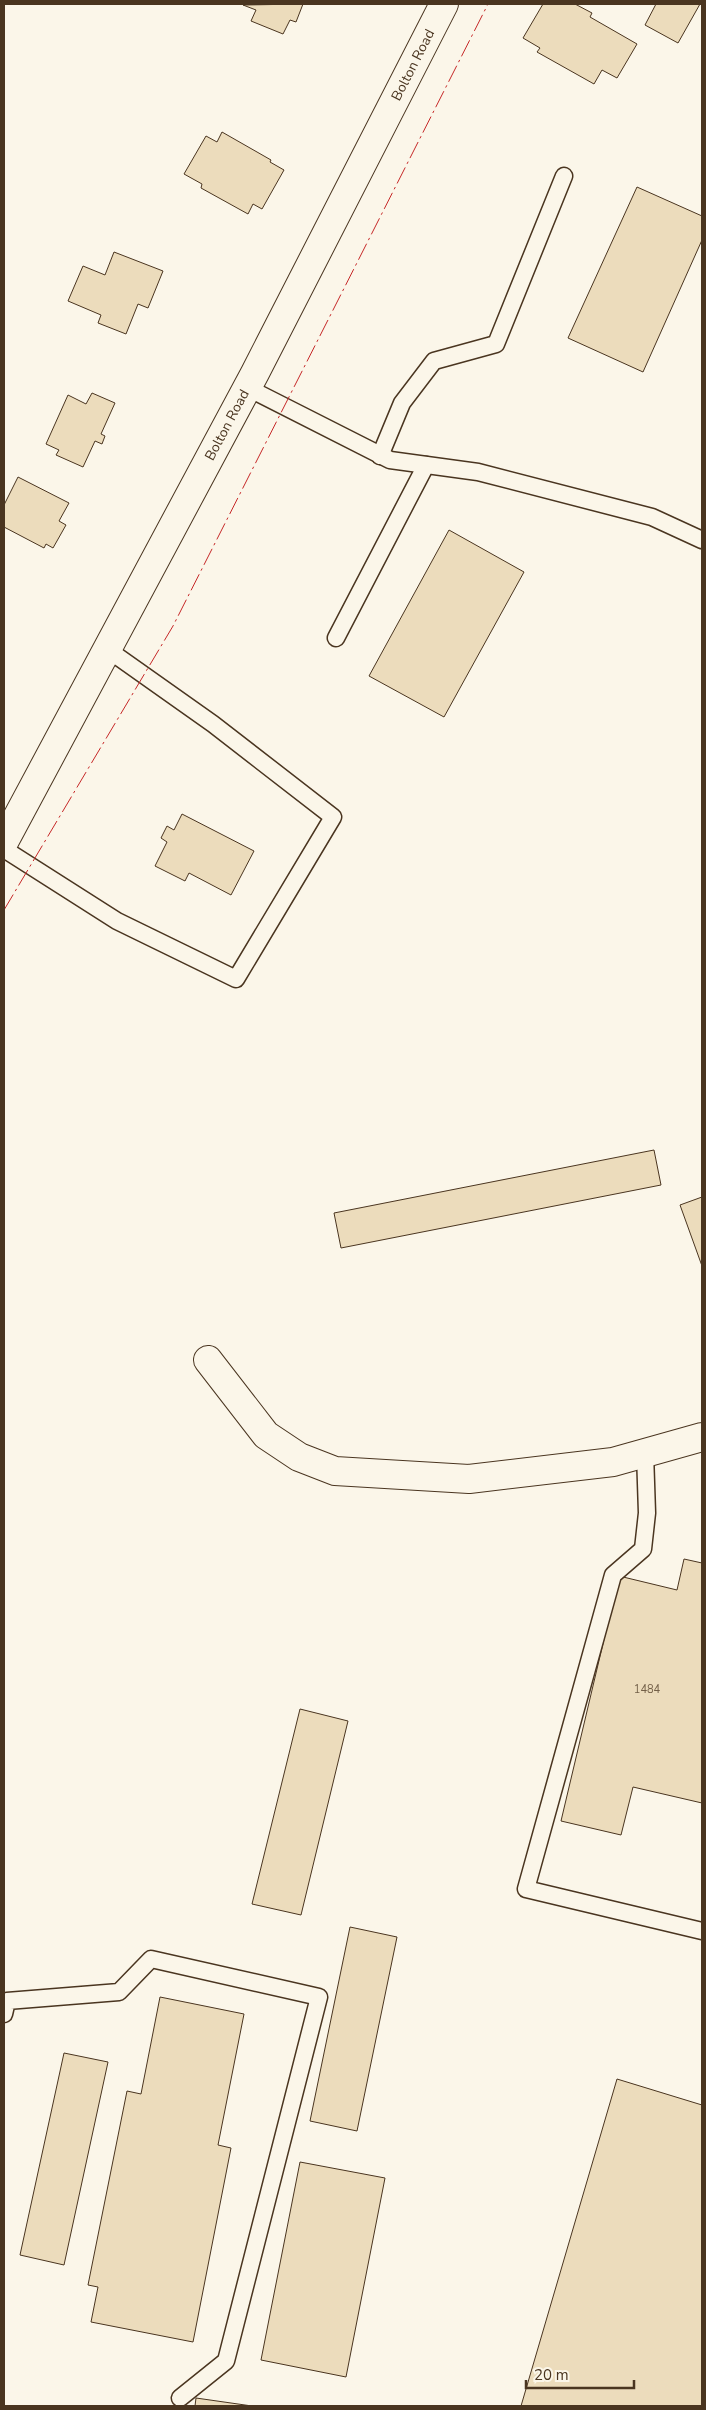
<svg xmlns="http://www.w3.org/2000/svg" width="706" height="2410" viewBox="0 0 706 2410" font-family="'Nunito Sans',sans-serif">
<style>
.building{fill:#ecdcbc;stroke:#4a3520}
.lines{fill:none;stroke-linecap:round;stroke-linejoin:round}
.lane-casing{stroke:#4a3520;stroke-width:19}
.street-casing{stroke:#4a3520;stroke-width:30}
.secondary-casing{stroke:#4a3520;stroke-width:30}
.lane{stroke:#fbf6e9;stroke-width:16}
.street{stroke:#fbf6e9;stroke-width:28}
.secondary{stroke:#fbf6e9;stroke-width:28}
.power{stroke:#c62828;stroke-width:1;stroke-dasharray:18 4 2.5 4;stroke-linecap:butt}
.labels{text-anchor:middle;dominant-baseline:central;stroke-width:4;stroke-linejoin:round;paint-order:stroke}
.number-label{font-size:11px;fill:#725f47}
.street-label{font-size:14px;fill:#4a3520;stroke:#fbf6e9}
</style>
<rect width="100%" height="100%" fill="#fbf6e9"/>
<g class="building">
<path d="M303 4 296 22 290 20 283 34 251 21 256 10 243 5Z"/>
<path d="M543 4H575L592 13 590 17 637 44 617 78 602 70 594 84 537 52 540 48 523 38Z"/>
<path d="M656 4H700L678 43 645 25Z"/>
<path d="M222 132 271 160 270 162 284 170 262 209 253 204 248 214 201 188 202 184 184 174 206 136 217 142Z"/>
<path d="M637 187 702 216V240L643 372 568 338Z"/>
<path d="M114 252 163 271 148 308 138 304 126 334 98 323 101 315 68 301 83 266 105 275Z"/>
<path d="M92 393 115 403 101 434 105 436 102 444 95 441 83 467 56 455 59 450 46 444 68 395 86 404Z"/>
<path d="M18 477 69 503 59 521 66 525 53 548 46 544 44 548 4 527V505Z"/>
<path d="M449 530 524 572 444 717 369 676Z"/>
<path d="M182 814 254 851 231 895 189 873 185 881 155 866 167 842 161 838 167 826 174 830Z"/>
<path d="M654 1150 661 1185 341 1248 334 1213Z"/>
<path d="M702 1197V1266L680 1205Z"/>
<path d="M684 1559 702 1563V1803L633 1787 621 1835 561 1821 619 1576 677 1590Z"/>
<path d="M300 1709 348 1721 301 1915 252 1904Z"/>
<path d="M350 1927 397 1937 357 2131 310 2121Z"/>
<path d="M160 1997 244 2014 218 2145 231 2148 193 2342 91 2322 98 2287 88 2285 127 2091 141 2094Z"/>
<path d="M64 2053 108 2062 64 2265 20 2255Z"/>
<path d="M617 2079 702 2105V2406H521Z"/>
<path d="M300 2162 385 2178 346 2377 261 2360Z"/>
<path d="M196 2398 252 2406H195Z"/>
</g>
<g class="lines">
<g class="lane-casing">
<g id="lane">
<path d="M248 388 390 460 478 472 652 517 702 540"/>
<path d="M380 456 402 403 434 361 496 344 564 176"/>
<path d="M336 638 426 465"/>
<path d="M4 849 117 921 236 979 333 817 213 724 107 649"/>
<path d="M645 1453 647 1513 643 1549 613 1575 526 1889 702 1931"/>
<path d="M4 2014 7 2001 119 1992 151 1959 319 1997 226 2361 180 2398"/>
</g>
</g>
<g class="street-casing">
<path id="street" d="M208 1360 266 1435 299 1457 335 1471 469 1479 613 1462 702 1437"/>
</g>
<g class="secondary-casing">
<path id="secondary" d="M4 842 255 373 444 4"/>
</g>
<use href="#lane" class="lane"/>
<use href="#street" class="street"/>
<use href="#secondary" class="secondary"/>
<path class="power" d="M4 910 173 626 488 4"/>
</g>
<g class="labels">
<g class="number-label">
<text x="647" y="1689">1484</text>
</g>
<g class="street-label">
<text transform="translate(413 65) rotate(-63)">Bolton Road</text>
<text transform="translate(227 425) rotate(-62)">Bolton Road</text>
</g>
</g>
<rect width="706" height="2410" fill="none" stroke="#4a3520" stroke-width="10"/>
<path d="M526 2380v8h108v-8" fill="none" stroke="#4a3520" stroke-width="2.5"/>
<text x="534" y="2380" font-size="15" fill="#4a3520" stroke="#fbf6e9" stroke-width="4" paint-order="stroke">20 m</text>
</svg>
